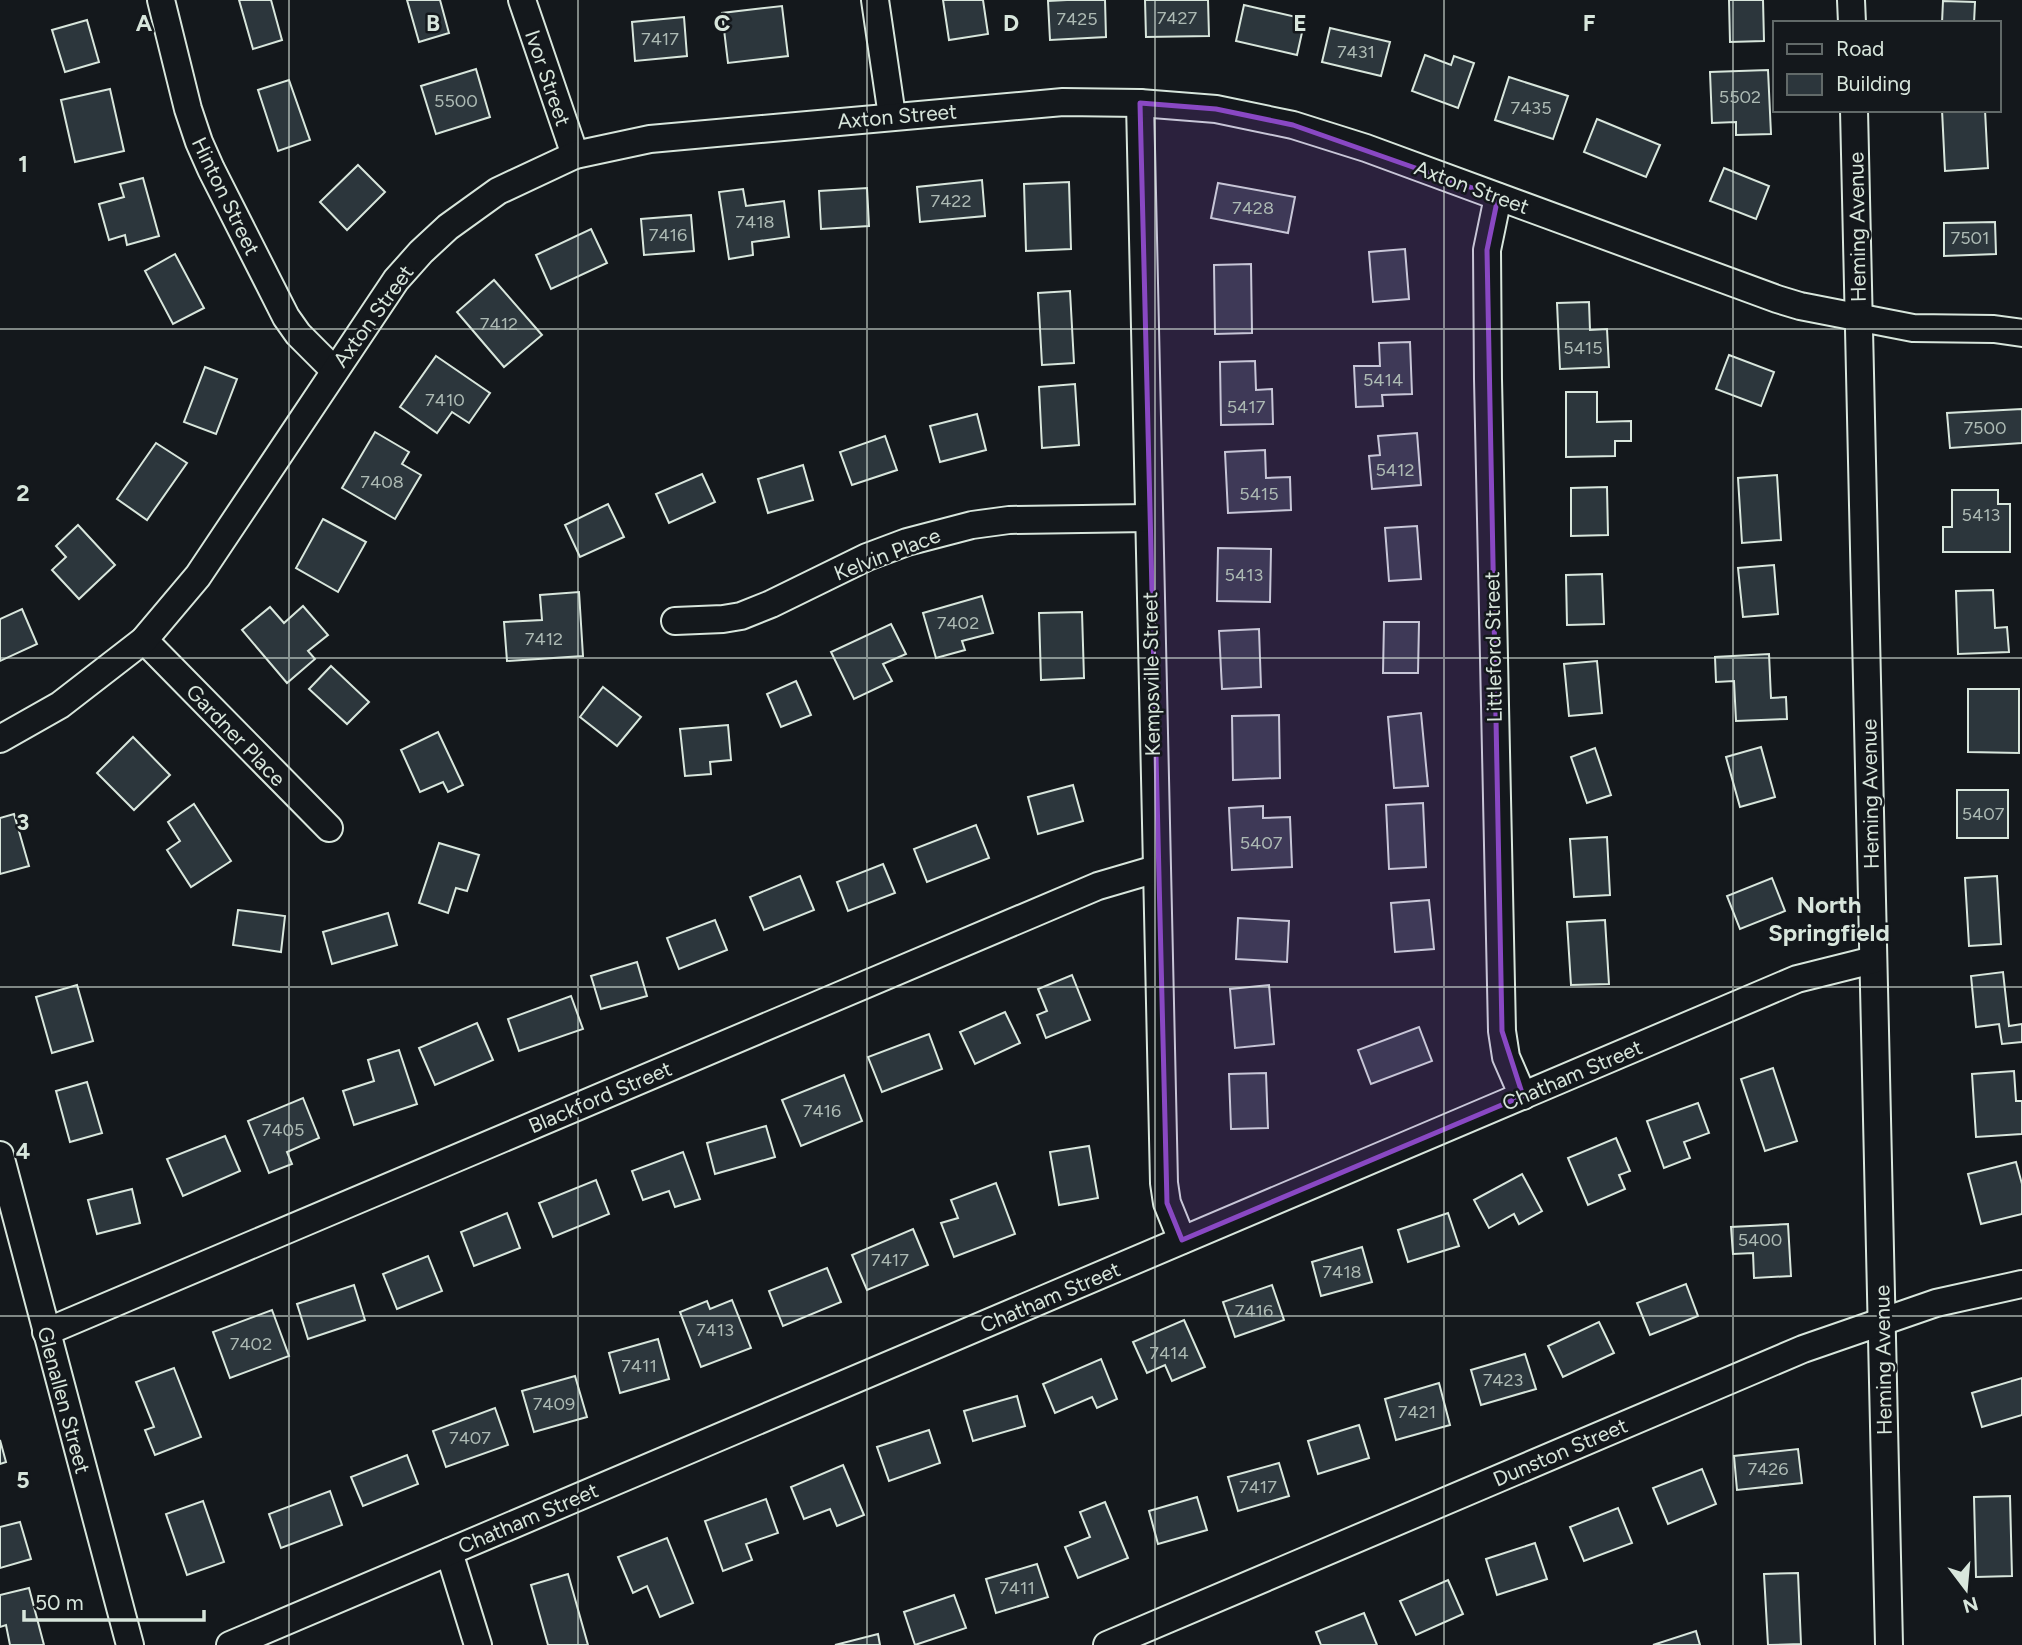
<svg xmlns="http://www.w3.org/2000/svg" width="2022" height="1645" viewBox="0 0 2022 1645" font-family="Figtree,sans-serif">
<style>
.building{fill:#2c363c;stroke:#d8e6dc;stroke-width:2}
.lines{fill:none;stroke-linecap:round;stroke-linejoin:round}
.minor-casing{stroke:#d8e6dc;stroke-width:30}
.minor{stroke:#14181c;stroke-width:26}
.marked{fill:#8948c3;fill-opacity:0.2;stroke:#8948c3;stroke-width:5;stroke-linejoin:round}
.grid{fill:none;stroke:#d8e6dc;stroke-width:2;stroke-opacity:0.55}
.labels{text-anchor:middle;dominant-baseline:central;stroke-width:5;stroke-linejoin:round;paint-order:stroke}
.number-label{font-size:18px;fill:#adbab4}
.street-label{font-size:21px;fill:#d8e6dc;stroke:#14181c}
.quarter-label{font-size:24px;font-weight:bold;fill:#d8e6dc;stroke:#14181c}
.grid-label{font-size:23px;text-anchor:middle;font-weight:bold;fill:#d8e6dc;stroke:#14181c;stroke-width:5;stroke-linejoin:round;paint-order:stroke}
</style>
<rect width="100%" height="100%" fill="#14181c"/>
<g class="building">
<path d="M239 0H271L282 40 253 49Z"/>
<path d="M407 0H440L449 33 419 42Z"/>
<path d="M943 0H983L988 34 949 40Z"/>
<path d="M1067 0H1105L1106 37 1050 40 1048 1Z"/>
<path d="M1145 0H1208L1209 36 1146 37Z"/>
<path d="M1729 0H1763L1764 41 1730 42Z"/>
<path d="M1943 1 1975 2 1974 23H1942Z"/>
<path d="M1244 5 1305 19 1297 55 1236 41Z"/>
<path d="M782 6 788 56 728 63 722 13Z"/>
<path d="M684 17 687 56 635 61 632 22Z"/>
<path d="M87 20 99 62 65 72 52 30Z"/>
<path d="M1330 28 1390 42 1381 76 1322 62Z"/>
<path d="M1425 55 1451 65 1454 56 1474 63 1458 108 1412 91Z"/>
<path d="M476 69 490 117 436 134 421 86Z"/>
<path d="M1768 70 1771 134 1736 135V122L1712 123 1710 72Z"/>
<path d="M1509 77 1568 96 1553 139 1495 120Z"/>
<path d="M289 80 310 140 278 151 258 90Z"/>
<path d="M110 89 124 151 75 162 61 100Z"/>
<path d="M1942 110H1985L1988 168 1945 171Z"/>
<path d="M1597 119 1660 145 1646 177 1584 152Z"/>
<path d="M358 165 385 192 347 230 320 202Z"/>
<path d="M1724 168 1769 186 1756 219 1710 201Z"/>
<path d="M143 178 159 236 127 245 125 235 109 240 99 204 124 197 120 184Z"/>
<path d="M982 180 985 216 920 222 917 187Z"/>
<path d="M1069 182 1071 249 1026 251 1024 184Z"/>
<path d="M1218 183 1295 197 1288 233 1211 218Z"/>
<path d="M867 188 869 226 821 229 819 191Z"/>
<path d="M743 189 746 206 784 201 789 237 752 242 753 255 729 259 719 192Z"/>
<path d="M691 215 694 251 644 255 641 219Z"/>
<path d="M1995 222 1996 254 1944 256V223Z"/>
<path d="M591 229 607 263 551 289 536 255Z"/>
<path d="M1405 249 1409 299 1373 302 1369 252Z"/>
<path d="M175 254 204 308 173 324 145 271Z"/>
<path d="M1251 264 1252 333 1215 334 1214 265Z"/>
<path d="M494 280 542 335 504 367 457 312Z"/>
<path d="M1070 291 1074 363 1042 365 1038 293Z"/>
<path d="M1589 302 1590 330 1607 329 1609 367 1560 369 1557 303Z"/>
<path d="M1410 342 1412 394 1382 395 1383 406 1356 407 1354 366H1380L1379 343Z"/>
<path d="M1729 355 1774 372 1761 406 1716 389Z"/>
<path d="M436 356 490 393 469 423 452 412 437 433 400 407Z"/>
<path d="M1255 361 1256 390 1272 389 1273 424 1221 425 1220 362Z"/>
<path d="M205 367 237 379 216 434 184 422Z"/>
<path d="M1075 384 1079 445 1042 448 1039 387Z"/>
<path d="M1566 392H1597V422L1631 421V441H1615V456L1566 457Z"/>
<path d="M2022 409V443L1950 448 1947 413Z"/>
<path d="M977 414 986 450 940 462 930 426Z"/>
<path d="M375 432 409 452 402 464 421 475 395 519 342 488Z"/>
<path d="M1417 433 1421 485 1372 489 1369 456 1380 455 1378 436Z"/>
<path d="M885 436 897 470 852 485 840 452Z"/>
<path d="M156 443 187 463 147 520 117 499Z"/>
<path d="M1265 450 1266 478 1290 477 1291 510 1228 513 1225 452Z"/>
<path d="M803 465 813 500 768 513 758 479Z"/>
<path d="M702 474 715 502 669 523 656 494Z"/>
<path d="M1777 475 1781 540 1742 543 1738 478Z"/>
<path d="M1607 487 1608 535 1571 536V488Z"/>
<path d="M1952 490H1998V504H2010V552H1943V527H1952Z"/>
<path d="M608 504 624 537 580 557 565 525Z"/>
<path d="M323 519 366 542 338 592 296 568Z"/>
<path d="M78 525 115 565 79 599 52 570 66 557 56 546Z"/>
<path d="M1417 526 1421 579 1389 581 1385 528Z"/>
<path d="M1218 548 1271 549 1270 602 1217 601Z"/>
<path d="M1774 565 1778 614 1743 617 1738 568Z"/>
<path d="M1602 574 1604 624 1567 625 1566 575Z"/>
<path d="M1993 590 1995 628 2007 627 2009 652 1958 654 1956 591Z"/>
<path d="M579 592 583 656 507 661 504 622 542 620 540 595Z"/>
<path d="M982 596 993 633 962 641 965 650 936 658 923 613Z"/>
<path d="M303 606 328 635 308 651 315 659 287 683 242 630 270 607 284 623Z"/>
<path d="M22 609 37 644 0 661V619Z"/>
<path d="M1082 612 1084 678 1041 680 1039 613Z"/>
<path d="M1384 622H1419L1418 673H1383Z"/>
<path d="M891 624 906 654 883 664 892 681 854 699 831 652Z"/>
<path d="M1259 629 1261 687 1222 689 1219 631Z"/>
<path d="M1769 654 1771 698 1786 697 1787 719 1736 721 1734 681 1716 682 1715 657Z"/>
<path d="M1597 661 1602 713 1569 716 1564 664Z"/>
<path d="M331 666 369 702 347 724 309 689Z"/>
<path d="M796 681 811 715 781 727 767 694Z"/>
<path d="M603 687 641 717 617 746 580 717Z"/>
<path d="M1968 689H2019V753L1968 752Z"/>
<path d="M1421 713 1428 786 1394 788 1388 717Z"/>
<path d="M1279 715 1280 778 1233 780 1232 716Z"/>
<path d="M728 725 731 760 710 762 711 774 685 776 680 729Z"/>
<path d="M438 732 463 785 448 792 443 782 420 792 401 750Z"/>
<path d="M133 737 170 775 134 810 97 773Z"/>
<path d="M1761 747 1775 797 1740 807 1726 757Z"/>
<path d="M1595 748 1611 795 1587 803 1571 757Z"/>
<path d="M1073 785 1083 821 1038 834 1028 797Z"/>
<rect x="1957" y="790" width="51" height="48"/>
<path d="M1423 803 1426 867 1389 869 1386 805Z"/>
<path d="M194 804 231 861 191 887 167 850 180 841 168 822Z"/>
<path d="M1263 806V818L1290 817 1292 867 1232 870 1229 808Z"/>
<path d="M14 814 29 866 0 874V818Z"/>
<path d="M976 825 989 858 927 882 914 849Z"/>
<path d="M1607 837 1610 895 1574 897 1570 839Z"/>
<path d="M439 843 479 855 467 891 456 888 448 913 419 903Z"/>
<path d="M883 864 895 893 848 911 837 882Z"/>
<path d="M800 876 814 910 764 930 750 897Z"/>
<path d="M1997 876 2001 944 1969 946 1965 878Z"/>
<path d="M1772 878 1785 911 1740 929 1727 896Z"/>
<path d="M1429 900 1434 949 1395 952 1391 903Z"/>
<path d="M238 910 285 916 281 952 233 945Z"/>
<path d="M388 913 397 945 332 964 323 932Z"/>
<path d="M1238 918 1289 921 1287 962 1236 959Z"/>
<path d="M715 920 727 950 679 969 667 938Z"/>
<path d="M1605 920 1609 984 1571 985 1567 922Z"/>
<path d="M637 962 647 996 601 1009 591 976Z"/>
<path d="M2003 972 2009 1026 2022 1024V1042L2002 1044 1999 1024 1976 1027 1971 976Z"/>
<path d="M1072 975 1090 1020 1046 1038 1037 1015 1047 1011 1038 989Z"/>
<path d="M77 985 93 1041 52 1053 36 997Z"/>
<path d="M1269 985 1274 1044 1235 1048 1230 989Z"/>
<path d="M571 996 583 1029 519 1051 508 1019Z"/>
<path d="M1005 1012 1020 1043 975 1064 960 1032Z"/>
<path d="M477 1023 493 1060 435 1085 419 1048Z"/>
<path d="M1419 1027 1432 1061 1371 1084 1358 1050Z"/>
<path d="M929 1034 942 1069 882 1092 868 1057Z"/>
<path d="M399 1050 417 1104 354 1125 343 1091 374 1081 368 1060Z"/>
<path d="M1773 1068 1797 1141 1765 1151 1741 1079Z"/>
<path d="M2014 1071 2016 1101H2022V1134L1976 1137 1972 1074Z"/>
<path d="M1266 1073 1268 1128 1231 1129 1229 1074Z"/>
<path d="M844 1075 862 1121 801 1146 782 1100Z"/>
<path d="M87 1082 102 1133 70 1142 56 1091Z"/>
<path d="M303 1098 319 1138 287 1152 292 1164 269 1173 248 1121Z"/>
<path d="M1698 1103 1709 1133 1684 1142 1690 1158 1664 1168 1647 1121Z"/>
<path d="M766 1126 775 1157 715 1174 707 1143Z"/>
<path d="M225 1136 240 1171 183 1196 167 1159Z"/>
<path d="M1616 1138 1630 1171 1619 1175 1625 1189 1588 1205 1568 1158Z"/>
<path d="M1089 1146 1098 1198 1059 1205 1050 1152Z"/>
<path d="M683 1152 700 1199 675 1207 669 1191 643 1200 632 1171Z"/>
<path d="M2016 1162 2022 1184V1214L1981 1224 1968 1174Z"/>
<path d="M1522 1174 1542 1211 1519 1224 1514 1214 1489 1228 1474 1200Z"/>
<path d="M596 1180 609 1214 553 1237 539 1203Z"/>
<path d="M996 1183 1015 1234 954 1257 941 1223 958 1218 951 1200Z"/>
<path d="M132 1189 140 1223 97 1234 88 1200Z"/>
<path d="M507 1213 520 1248 474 1266 461 1232Z"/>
<path d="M1448 1213 1459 1246 1408 1262 1398 1230Z"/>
<path d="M1788 1224 1791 1276 1754 1278 1753 1253 1733 1254 1731 1227Z"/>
<path d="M913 1229 928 1265 867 1290 852 1255Z"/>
<path d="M1362 1247 1372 1282 1321 1296 1312 1262Z"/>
<path d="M428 1256 442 1291 397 1309 383 1274Z"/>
<path d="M827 1268 841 1302 783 1326 769 1291Z"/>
<path d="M1686 1284 1698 1316 1650 1335 1637 1303Z"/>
<path d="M354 1285 365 1320 308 1339 297 1304Z"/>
<path d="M1272 1285 1284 1320 1235 1337 1223 1302Z"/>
<path d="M732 1300 751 1348 701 1367 680 1312 707 1301 710 1309Z"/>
<path d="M272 1310 289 1356 230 1378 213 1332Z"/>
<path d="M1184 1320 1205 1367 1172 1381 1165 1365 1147 1373 1133 1342Z"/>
<path d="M1599 1322 1614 1353 1563 1377 1548 1346Z"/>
<path d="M658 1339 669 1379 620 1393 609 1353Z"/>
<path d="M1525 1354 1536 1389 1481 1405 1471 1370Z"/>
<path d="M1101 1359 1117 1399 1097 1408 1092 1397 1055 1413 1043 1384Z"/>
<path d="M174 1368 201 1437 155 1455 145 1430 154 1427 136 1382Z"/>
<path d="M575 1376 587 1417 534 1432 522 1391Z"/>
<path d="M2022 1378V1415L1982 1427 1972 1393Z"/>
<path d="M1439 1383 1450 1425 1396 1440 1385 1399Z"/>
<path d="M1017 1396 1025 1426 973 1441 964 1411Z"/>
<path d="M495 1408 508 1445 446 1467 433 1431Z"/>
<path d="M1359 1425 1369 1458 1318 1474 1308 1441Z"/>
<path d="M929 1430 940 1463 889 1481 877 1447Z"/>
<path d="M0 1440 6 1462 0 1464Z"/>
<path d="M1798 1449 1802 1483 1737 1490 1734 1456Z"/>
<path d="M407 1455 418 1484 363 1506 351 1477Z"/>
<path d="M1279 1463 1289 1496 1238 1511 1228 1477Z"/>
<path d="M843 1465 864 1515 837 1526 830 1509 804 1519 791 1487Z"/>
<path d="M1702 1469 1716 1504 1668 1524 1653 1488Z"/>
<path d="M330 1491 342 1525 281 1548 269 1514Z"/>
<path d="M2010 1496 2012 1576 1976 1577 1974 1497Z"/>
<path d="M1197 1497 1207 1530 1158 1544 1149 1511Z"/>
<path d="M766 1499 778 1533 746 1544 752 1560 723 1571 705 1521Z"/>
<path d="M203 1501 224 1562 187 1575 166 1514Z"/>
<path d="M1105 1502 1128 1558 1078 1578 1065 1547 1090 1537 1080 1512Z"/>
<path d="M1618 1508 1632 1543 1584 1561 1570 1527Z"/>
<path d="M20 1522 31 1559 0 1568V1527Z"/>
<path d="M667 1538 693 1603 660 1617 647 1586 633 1593 618 1557Z"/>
<path d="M1535 1543 1547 1579 1497 1595 1486 1559Z"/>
<path d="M1037 1564 1048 1597 996 1613 986 1579Z"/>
<path d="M1798 1573 1801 1644 1768 1645 1764 1574Z"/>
<path d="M568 1574 588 1645H548L531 1585Z"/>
<path d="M1448 1580 1463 1614 1416 1635 1400 1601Z"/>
<path d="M29 1588 44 1645H10L6 1625 0 1627V1595Z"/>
<path d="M954 1595 966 1628 915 1645 904 1612Z"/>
<path d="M1364 1613 1377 1645H1321L1316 1632Z"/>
<path d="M1696 1631 1700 1645H1653Z"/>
<path d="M878 1634 880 1645H835Z"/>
</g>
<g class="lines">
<g class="minor-casing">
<g id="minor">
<path d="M161 0 188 109 199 142 211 169 286 317 298 334 334 370"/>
<path d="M522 0 575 155"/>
<path d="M875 0 892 116"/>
<path d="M1851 0 1852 23"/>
<path d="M1140 103 1164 1183 1167 1203 1182 1240"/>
<path d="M1854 110 1889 1645"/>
<path d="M1498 197 1487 250 1488 379 1502 1031 1506 1057 1523 1096"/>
<path d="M675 621 723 619 741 616 771 604 867 557 907 542 972 525 1009 520 1148 518"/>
<path d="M144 640 329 828"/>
<path d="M0 739 60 705 144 640 198 576 396 280 421 252 448 227 498 191 575 155 650 139 1063 102 1140 103 1216 109 1293 125 1366 148 1777 299 1800 306 1913 328 1994 329 2022 333"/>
<path d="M0 1155 130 1645"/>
<path d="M46 1332 1098 886 1156 869"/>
<path d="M449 1552 478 1645"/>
<path d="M230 1645 1797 979 1873 960"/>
<path d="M1107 1645 1803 1349 1936 1303 2022 1284"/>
</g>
</g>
<use href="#minor" class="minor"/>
</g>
<path class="marked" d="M1140 103 1216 109 1293 125 1498 197 1487 250 1502 1031 1523 1096 1182 1240 1167 1203Z"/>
<path class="grid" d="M289 0V1645M578 0V1645M867 0V1645M1155 0V1645M1444 0V1645M1733 0V1645M0 329H2022M0 658H2022M0 987H2022M0 1316H2022"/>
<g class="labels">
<g class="number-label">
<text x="1177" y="18">7427</text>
<text x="1077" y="19">7425</text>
<text x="660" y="39">7417</text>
<text x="1356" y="52">7431</text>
<text x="1740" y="97">5502</text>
<text x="456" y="101">5500</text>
<text x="1531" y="108">7435</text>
<text x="951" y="201">7422</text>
<text x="1253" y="208">7428</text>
<text x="755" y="222">7418</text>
<text x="668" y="235">7416</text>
<text x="1970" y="238">7501</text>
<text x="499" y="324">7412</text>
<text x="1583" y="348">5415</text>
<text x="1383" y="380">5414</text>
<text x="445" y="400">7410</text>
<text x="1246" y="407">5417</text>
<text x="1985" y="428">7500</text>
<text x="1395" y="470">5412</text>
<text x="382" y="482">7408</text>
<text x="1259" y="494">5415</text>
<text x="1981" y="515">5413</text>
<text x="1244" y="575">5413</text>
<text x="958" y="623">7402</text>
<text x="544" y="639">7412</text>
<text x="1983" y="814">5407</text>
<text x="1261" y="843">5407</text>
<text x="822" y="1111">7416</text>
<text x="283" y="1130">7405</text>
<text x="1760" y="1240">5400</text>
<text x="890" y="1260">7417</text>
<text x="1342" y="1272">7418</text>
<text x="1254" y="1311">7416</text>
<text x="715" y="1330">7413</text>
<text x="251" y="1344">7402</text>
<text x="1169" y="1353">7414</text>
<text x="639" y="1366">7411</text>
<text x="1503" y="1380">7423</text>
<text x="554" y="1404">7409</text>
<text x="1417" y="1412">7421</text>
<text x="470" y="1438">7407</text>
<text x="1768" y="1469">7426</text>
<text x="1258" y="1487">7417</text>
<text x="1017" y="1588">7411</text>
</g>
<g class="street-label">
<text transform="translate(548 78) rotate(71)">Ivor Street</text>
<text transform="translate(897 116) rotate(-5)">Axton Street</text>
<text transform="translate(1472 187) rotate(20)">Axton Street</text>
<text transform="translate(226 196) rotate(64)">Hinton Street</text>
<text transform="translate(1857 227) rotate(-91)">Heming Avenue</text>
<text transform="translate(373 316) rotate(-54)">Axton Street</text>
<text transform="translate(887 554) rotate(-21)">Kelvin Place</text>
<text transform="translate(1493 647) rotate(-91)">Littleford Street</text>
<text transform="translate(1151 674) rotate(-91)">Kempsville Street</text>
<text transform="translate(236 735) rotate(46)">Gardner Place</text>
<text transform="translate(1870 794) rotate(-91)">Heming Avenue</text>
<text transform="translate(1572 1075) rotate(-23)">Chatham Street</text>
<text transform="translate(600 1097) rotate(-23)">Blackford Street</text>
<text transform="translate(1050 1297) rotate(-23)">Chatham Street</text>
<text transform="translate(1883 1360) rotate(-91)">Heming Avenue</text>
<text transform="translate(64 1400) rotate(75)">Glenallen Street</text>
<text transform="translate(1560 1452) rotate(-23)">Dunston Street</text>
<text transform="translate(528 1518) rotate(-23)">Chatham Street</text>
</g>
<g class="quarter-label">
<text x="1829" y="904">North<tspan x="1829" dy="28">Springfield</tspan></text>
</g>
</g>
<g class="grid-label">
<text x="144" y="31">A</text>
<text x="433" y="31">B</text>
<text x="722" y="31">C</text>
<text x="1011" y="31">D</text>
<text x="1300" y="31">E</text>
<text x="1589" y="31">F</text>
<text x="23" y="172">1</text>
<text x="23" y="501">2</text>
<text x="23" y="830">3</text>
<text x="23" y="1159">4</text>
<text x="23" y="1488">5</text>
</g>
<rect x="1773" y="21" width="228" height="91" fill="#14181c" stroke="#626a69" stroke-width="2"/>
<rect x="1787" y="44" width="35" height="10" fill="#14181c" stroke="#626a69" stroke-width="2"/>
<text x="1836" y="56" font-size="21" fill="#d8e6dc">Road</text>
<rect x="1787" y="74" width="35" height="21" fill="#2c363c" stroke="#626a69" stroke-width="2"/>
<text x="1836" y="91" font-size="21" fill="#d8e6dc">Building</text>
<g transform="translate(1966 1589) rotate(164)" stroke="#14181c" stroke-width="5" paint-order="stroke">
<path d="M0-5L12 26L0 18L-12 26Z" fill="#d8e6dc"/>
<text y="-10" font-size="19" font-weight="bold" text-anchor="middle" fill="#d8e6dc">N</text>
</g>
<path d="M24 1610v10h180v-10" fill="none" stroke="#d8e6dc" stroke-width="3.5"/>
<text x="35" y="1610" font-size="21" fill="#d8e6dc" stroke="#14181c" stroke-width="5" paint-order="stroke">50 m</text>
</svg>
